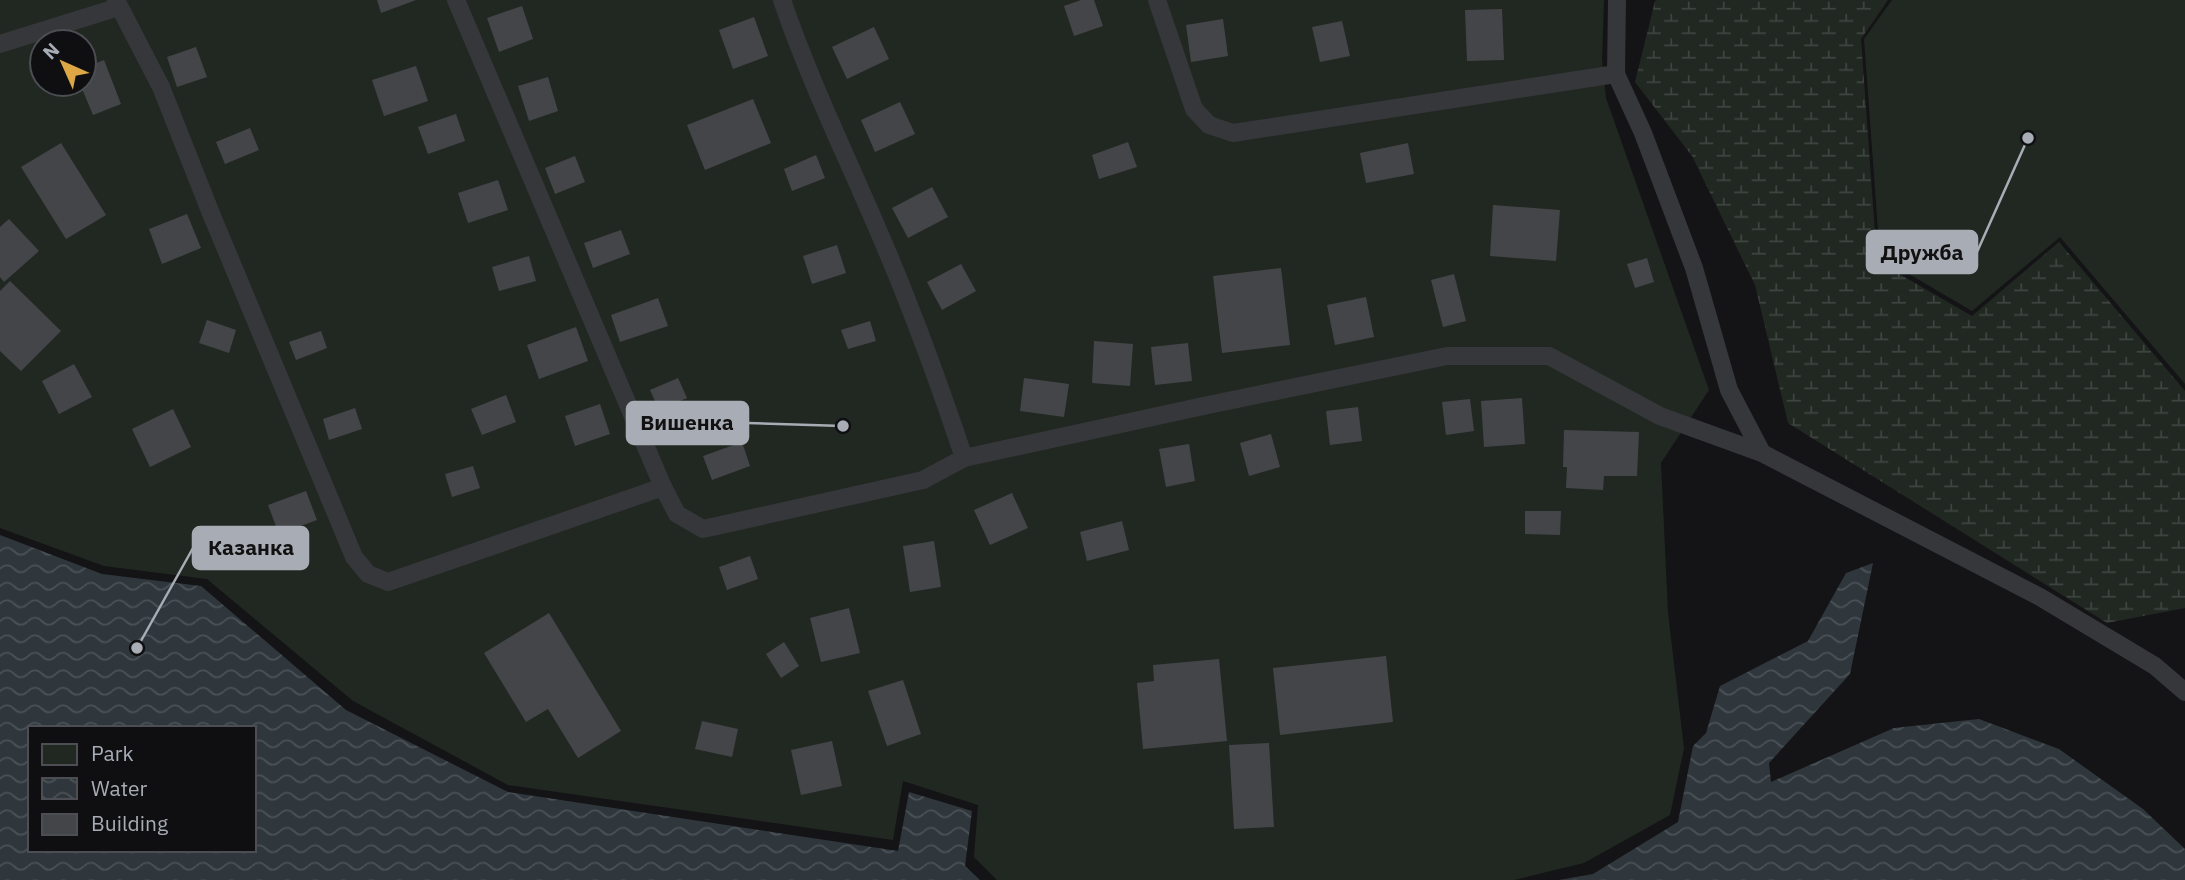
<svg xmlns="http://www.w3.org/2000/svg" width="2185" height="880" viewBox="0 0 2185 880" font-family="'IBM Plex Sans',sans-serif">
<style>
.wetland{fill:url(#wetland-marsh)}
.green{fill:#212822;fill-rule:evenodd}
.water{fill:url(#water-waves);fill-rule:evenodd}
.building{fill:#444549}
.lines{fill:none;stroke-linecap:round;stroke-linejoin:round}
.lane{stroke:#36373a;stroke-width:18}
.leader{fill:none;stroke:#a8acb5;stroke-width:2.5}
.callout-dot{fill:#a8acb5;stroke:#0f0f11;stroke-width:2.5}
.callout{fill:#a8acb5;stroke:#a8acb5;stroke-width:2.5}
.callout-label{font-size:21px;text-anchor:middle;font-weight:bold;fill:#111}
</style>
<defs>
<pattern id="wetland-marsh" width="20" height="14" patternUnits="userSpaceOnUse" patternTransform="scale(1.75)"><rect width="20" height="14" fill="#212822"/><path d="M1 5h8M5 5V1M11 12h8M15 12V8" fill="none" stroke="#3e4440"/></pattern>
<pattern id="water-waves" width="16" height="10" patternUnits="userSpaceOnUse" patternTransform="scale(1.75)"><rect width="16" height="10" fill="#2f373d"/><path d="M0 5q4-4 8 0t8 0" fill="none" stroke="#4a5157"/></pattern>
</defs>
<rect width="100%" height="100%" fill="#141416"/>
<path class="wetland" d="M1657 0H1888L1861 39 1877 261 1972 316 2059 242 2185 391V608L2107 623 1788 423 1755 285 1692 156 1635 82 1655 1Z"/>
<g class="green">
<path d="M0 0H1604L1602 60 1606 98 1709 390 1661 463 1668 613 1684 748 1670 815 1584 863 1514 880H997L974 857 978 805 903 781 893 840 508 785 353 701 207 579 104 566 0 528ZM42 42H84V84H42Z"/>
<path d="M1892 0H2185V384L2060 237 1972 311 1880 257 1864 39Z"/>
</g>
<g class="water">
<path d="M0 535 102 574 201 586 346 710 508 792 898 851 909 792 972 811 965 866 980 880H0ZM30 728H254V850H30Z"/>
<path d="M1873 563 1850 674 1769 763 1771 782 1894 728 1979 719 2059 749 2143 809 2185 849V880H1559L1593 874 1678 822 1693 746 1706 733 1720 686 1808 641 1846 573Z"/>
</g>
<g class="building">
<path d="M377 0H416L381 13Z"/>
<path d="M1081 0H1094L1103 26 1074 36 1064 6Z"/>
<path d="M522 6 533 39 499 52 487 18Z"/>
<path d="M1502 9 1504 60 1467 61 1465 10Z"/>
<path d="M754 17 768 56 733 69 719 30Z"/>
<path d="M1223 19 1228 56 1191 62 1186 25Z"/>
<path d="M1342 21 1350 56 1320 62 1312 27Z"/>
<path d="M874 27 889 59 847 79 832 47Z"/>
<path d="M196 47 207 77 177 87 167 57Z"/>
<path d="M104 60 121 104 93 115 80 84H84V68Z"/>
<path d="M416 66 428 101 384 116 372 80Z"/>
<path d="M548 77 558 111 529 121 518 86Z"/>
<path d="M753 99 771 143 705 170 687 125Z"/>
<path d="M900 102 915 134 875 152 861 120Z"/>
<path d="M456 114 465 141 428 154 418 127Z"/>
<path d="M250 128 259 150 225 164 216 142Z"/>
<path d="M1128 142 1137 167 1099 179 1092 155Z"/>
<path d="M61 143 106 215 66 239 21 167Z"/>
<path d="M1408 143 1414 174 1366 183 1360 153Z"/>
<path d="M816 155 825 178 792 191 784 169Z"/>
<path d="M575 156 585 182 555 194 545 168Z"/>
<path d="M498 180 508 210 468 223 458 193Z"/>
<path d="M932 187 948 217 908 238 892 208Z"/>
<path d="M1493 205 1560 210 1556 261 1490 256Z"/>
<path d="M187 214 201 248 162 264 149 229Z"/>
<path d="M9 219 39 251 4 282 0 277V227Z"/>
<path d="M621 230 630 254 593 268 584 243Z"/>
<path d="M837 245 846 273 812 284 803 256Z"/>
<path d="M529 256 536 281 499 291 492 267Z"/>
<path d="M1647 258 1654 282 1635 288 1627 264Z"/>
<path d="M961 264 976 291 942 310 927 282Z"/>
<path d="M1281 268 1290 345 1222 353 1213 276Z"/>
<path d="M1454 274 1466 321 1443 327 1431 280Z"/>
<path d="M10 281 61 331 21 371 0 351V291Z"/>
<path d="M1366 297 1374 337 1335 345 1327 305Z"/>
<path d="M658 298 668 326 620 342 611 315Z"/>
<path d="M207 320 236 330 229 353 199 343Z"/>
<path d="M870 321 876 341 848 349 841 330Z"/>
<path d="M576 327 588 361 539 379 527 345Z"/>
<path d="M321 331 327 348 296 360 289 342Z"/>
<path d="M1094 341 1133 344 1130 386 1092 383Z"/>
<path d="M1188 343 1192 381 1155 385 1151 347Z"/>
<path d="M74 364 92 397 59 414 42 381Z"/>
<path d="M678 378 687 398 659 410 650 390Z"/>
<path d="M1024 378 1069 384 1064 417 1020 411Z"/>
<path d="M506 395 516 422 482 435 471 409Z"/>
<path d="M1522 398 1525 444 1484 447 1481 401Z"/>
<path d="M1470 399 1474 431 1446 435 1442 402Z"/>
<path d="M600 404 610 434 575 446 565 416Z"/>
<path d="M1358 407 1362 441 1330 445 1326 411Z"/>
<path d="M355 408 362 429 329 440 323 419Z"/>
<path d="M173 409 191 447 150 467 132 429Z"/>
<path d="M1564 430 1639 432 1637 476H1604L1603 490 1566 488 1567 467H1563Z"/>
<path d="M1271 434 1280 467 1249 476 1240 443Z"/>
<path d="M742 442 750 466 712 480 703 456Z"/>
<path d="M1189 444 1195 481 1166 487 1159 449Z"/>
<path d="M473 466 480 488 452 497 445 474Z"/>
<path d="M306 491 317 520 279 534 268 505Z"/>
<path d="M1012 493 1028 528 990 545 974 510Z"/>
<path d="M1525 511H1561L1560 535 1525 534Z"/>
<path d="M1122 521 1129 550 1087 561 1080 532Z"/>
<path d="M934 541 941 587 910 592 903 546Z"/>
<path d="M750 556 758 579 727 590 719 567Z"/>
<path d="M849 608 860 653 821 662 810 618Z"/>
<path d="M549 613 621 731 578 758 548 709 526 722 484 653Z"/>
<path d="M784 642 799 666 781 678 766 654Z"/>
<path d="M1386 656 1393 722 1280 735 1273 668Z"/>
<path d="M1219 659 1227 741 1143 749 1137 683 1154 681 1153 665Z"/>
<path d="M903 680 921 734 887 746 868 691Z"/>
<path d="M702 721 738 729 732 757 695 749Z"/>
<path d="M832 741 842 786 801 795 791 750Z"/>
<path d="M1269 743 1274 827 1234 829 1229 745Z"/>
</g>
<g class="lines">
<g class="lane">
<path d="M116 0 161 87 210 211 354 557 368 574 388 582 663 487 677 514 703 529 923 480 964 458 1208 405 1447 356H1549L1660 416 1762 453 2040 597 2155 666 2185 692"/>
<path d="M456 0 663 487"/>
<path d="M782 0C809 79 845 153 878 230 911 306 938 380 964 458"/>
<path d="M1157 0 1194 109 1209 125 1233 133 1616 74"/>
<path d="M1617 0 1616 74 1643 133 1694 268 1729 390 1762 453"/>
<path d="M0 44 119 7"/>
</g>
</g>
<path class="leader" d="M2028 138L1977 252M843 426L748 423M137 648L193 548"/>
<g class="callout-dot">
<circle cx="2028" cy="138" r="7"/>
<circle cx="843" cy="426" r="7"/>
<circle cx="137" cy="648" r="7"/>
</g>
<g class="callout">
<rect x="1867" y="231" width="110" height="42" rx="7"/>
<rect x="627" y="402" width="121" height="42" rx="7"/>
<rect x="193" y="527" width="115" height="42" rx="7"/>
</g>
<g class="callout-label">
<text x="1922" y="260">Дружба</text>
<text x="687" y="430">Вишенка</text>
<text x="251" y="555">Казанка</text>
</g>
<rect x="28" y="726" width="228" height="126" fill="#0f0f11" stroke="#4c4e53" stroke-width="2"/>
<rect x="42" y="744" width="35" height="21" fill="#212822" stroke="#4c4e53" stroke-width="2"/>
<text x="91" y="761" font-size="21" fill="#a8acb5">Park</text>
<rect x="42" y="778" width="35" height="21" fill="url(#water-waves)" stroke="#4c4e53" stroke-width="2"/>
<text x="91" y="796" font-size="21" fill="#a8acb5">Water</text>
<rect x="42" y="814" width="35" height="21" fill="#444549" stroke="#4c4e53" stroke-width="2"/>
<text x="91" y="831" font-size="21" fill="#a8acb5">Building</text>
<g transform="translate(63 63) rotate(315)"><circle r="33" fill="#0f0f11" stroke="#4c4e53" stroke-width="2"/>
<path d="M0-5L12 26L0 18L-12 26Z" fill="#dda745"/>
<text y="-10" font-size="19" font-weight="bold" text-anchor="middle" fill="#a8acb5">N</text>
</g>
</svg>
